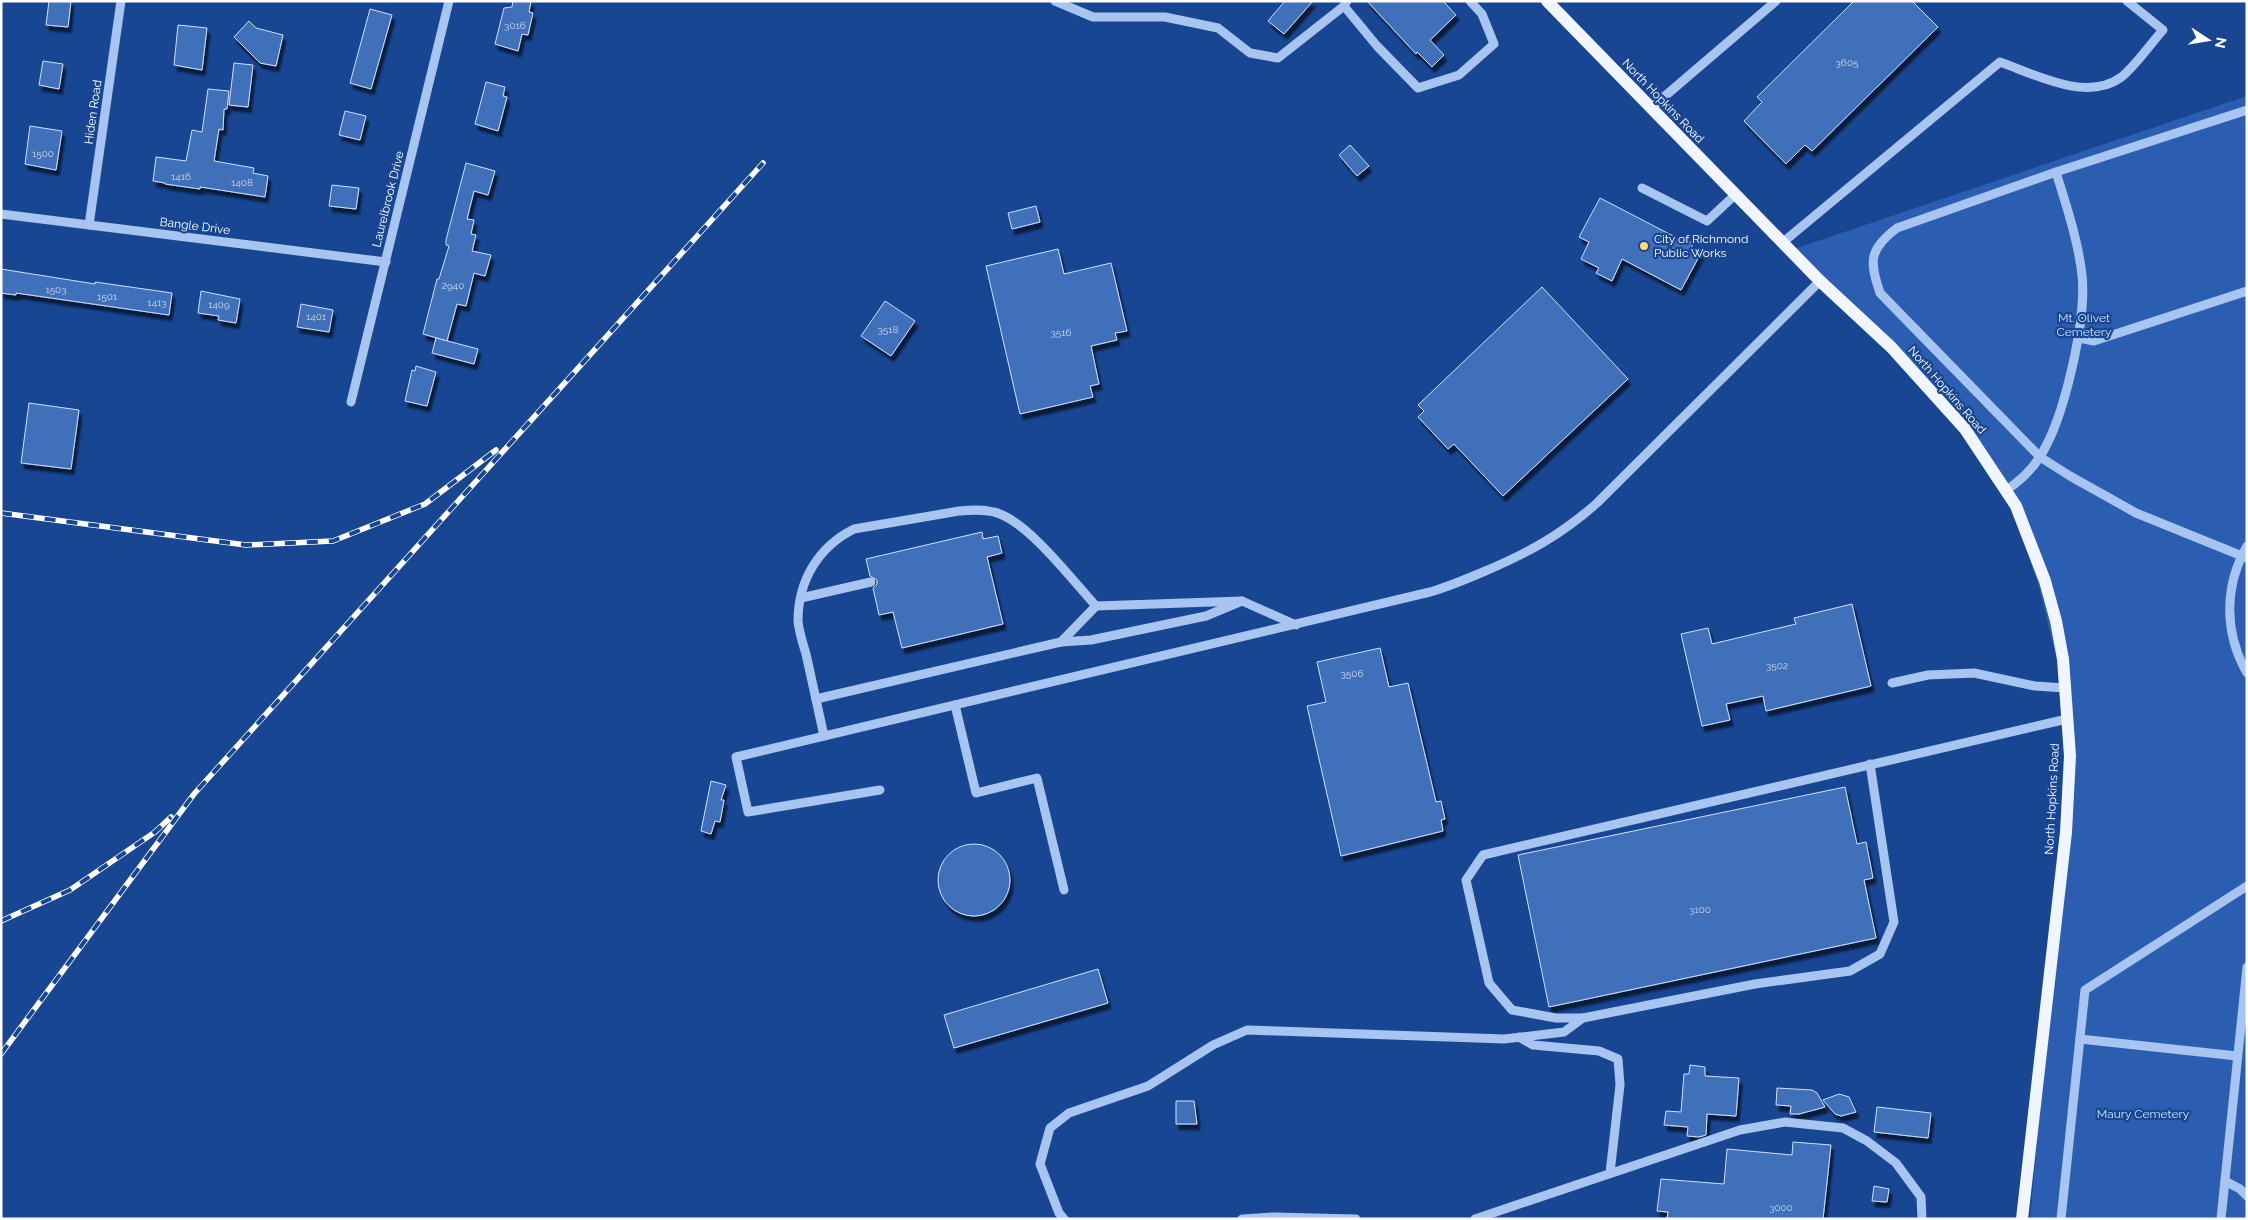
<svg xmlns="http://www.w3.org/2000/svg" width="2248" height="1220" viewBox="0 0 2248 1220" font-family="Raleway,sans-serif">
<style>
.green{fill:#2b5eb1}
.building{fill:#416fba;stroke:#cfe0fb;filter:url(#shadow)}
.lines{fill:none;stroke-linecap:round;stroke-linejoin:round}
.minor{stroke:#a8c4f0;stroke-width:9}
.major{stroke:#f1f5ff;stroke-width:12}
.rail-casing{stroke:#fff;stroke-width:5.5}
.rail{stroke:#184693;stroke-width:4;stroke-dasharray:11;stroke-linecap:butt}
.poi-dot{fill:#ffdd67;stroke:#184693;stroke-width:2}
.labels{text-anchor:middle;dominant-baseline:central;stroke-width:4.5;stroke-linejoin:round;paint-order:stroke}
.number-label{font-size:10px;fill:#d0dbee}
.street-label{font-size:12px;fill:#fff;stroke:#184693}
.poi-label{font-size:12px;fill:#fff;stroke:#184693;text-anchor:start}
.park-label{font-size:12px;fill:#cfe0fb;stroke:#184693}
</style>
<defs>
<filter id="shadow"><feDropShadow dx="3" dy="5.5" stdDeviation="1" flood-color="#0009"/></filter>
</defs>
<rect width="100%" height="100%" fill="#184693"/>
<path class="green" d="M2247 96V1219H2030L2051 990 2066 764 2060 673 2039 587 2010 501 1959 429 1903 365 1791 250Z"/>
<g class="building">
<path d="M49 1H71L68 27 46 25Z"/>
<path d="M513 1H531L529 12 533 13 528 35 522 34 518 51 495 44 504 8 512 7Z"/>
<path d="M1285 1H1313L1284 34 1268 21Z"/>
<path d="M1367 1H1443L1456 15 1430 40 1444 55 1432 67 1417 52 1416 54Z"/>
<path d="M1854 1H1912L1938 27 1812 151 1805 145 1786 164 1744 121 1762 102 1757 97Z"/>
<path d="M370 9 392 15 371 89 350 83Z"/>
<path d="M249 21 256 28 283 35 276 66 260 63 234 37Z"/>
<path d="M178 25 207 28 202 70 174 65Z"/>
<path d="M43 61 63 64 59 89 39 85Z"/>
<path d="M234 63 253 65 248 107 229 105Z"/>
<path d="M486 82 505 87 503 96 507 97 498 131 475 124Z"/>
<path d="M208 89 229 91 227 109H224L223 130 219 129 214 161 254 168 253 173 268 176 265 197 207 188 200 187V189L165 184V183L153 181 156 157 186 161 192 130 202 132Z"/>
<path d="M345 111 366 116 360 140 339 135Z"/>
<path d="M30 126 62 131 56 170 25 164Z"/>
<path d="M1350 145 1369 166 1357 176 1339 155Z"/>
<path d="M466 163 495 171 488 195 474 191 467 219 474 220 471 234 476 235 472 251 491 255 485 276 474 273 466 306 457 304 447 341 423 334 437 279H439L449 246 446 245V240Z"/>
<path d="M332 185 359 188 356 209 329 206Z"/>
<path d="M1600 198 1679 239 1680 237 1693 244 1691 248 1701 253 1681 290 1622 259 1612 281 1596 273 1599 268 1581 259 1589 242 1579 237Z"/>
<path d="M1036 206 1040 222 1012 229 1008 213Z"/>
<path d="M1058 249 1064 274 1111 263 1127 331 1115 333 1117 340 1091 346 1099 384 1090 386 1093 397 1020 414 986 266Z"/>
<path d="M1 269 95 284V282L172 293 169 315 16 293V295L1 293Z"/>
<path d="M1542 287 1628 379 1503 496 1454 444 1448 449 1418 417 1424 411 1418 405Z"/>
<path d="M201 291 240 299 236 323 218 320 219 316 198 313Z"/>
<path d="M885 301 915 321 891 356 861 336Z"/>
<path d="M301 304 333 310 329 332 297 327Z"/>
<path d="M436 338 478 349 474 364 432 353Z"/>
<path d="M416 366 436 372 427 406 405 401 412 370 415 371Z"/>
<path d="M29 403 79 410 71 469 21 463Z"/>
<path d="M982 532 983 539 998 536 1002 553 987 557 1003 624 902 648 893 612 879 615 873 588 877 584V580L870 576 866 559Z"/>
<path d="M1852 604 1871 686 1766 711 1763 696 1726 704 1730 720 1702 726 1681 634 1708 628 1712 644 1796 624 1794 618Z"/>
<path d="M1380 648 1389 687 1408 683 1436 802 1441 801 1445 819 1441 820 1443 831 1341 856 1307 706 1326 702 1317 662Z"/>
<path d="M711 781 726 785 721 800H724L720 822 715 821 711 834 701 831Z"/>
<path d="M1845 787 1857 844 1866 842 1873 878 1864 880 1876 938 1549 1007 1518 855Z"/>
<circle cx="974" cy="880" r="36"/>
<path d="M1098 969 1108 1003 954 1048 944 1015Z"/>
<path d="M1690 1065 1705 1067V1076L1739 1078 1736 1116 1707 1114 1706 1135 1699 1137 1687 1136 1688 1127 1664 1125 1666 1111 1681 1112 1684 1074H1689Z"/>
<path d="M1777 1088 1812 1090 1817 1093 1825 1107 1799 1114H1790L1791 1106 1776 1105Z"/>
<path d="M1839 1094 1849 1097 1856 1112 1841 1116 1835 1114 1823 1100Z"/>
<path d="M1176 1101H1194L1197 1124H1176Z"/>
<path d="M1877 1107 1931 1113 1928 1138 1874 1132Z"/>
<path d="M1793 1142 1831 1145 1823 1219H1667L1668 1212 1657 1211 1661 1179 1724 1184 1727 1149 1792 1155Z"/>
<path d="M1874 1186 1889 1189 1887 1202 1872 1201Z"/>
</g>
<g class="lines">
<g class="minor">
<path d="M1055 1 1093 17H1165L1218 28 1250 53 1278 58 1344 6 1347 1"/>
<path d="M1344 6 1377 46 1418 88 1459 75 1494 44 1482 14 1470 1"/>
<path d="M1651 108 1776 1"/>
<path d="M2247 110 2056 172 1897 228C1869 249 1869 261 1880 293L2040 457 2070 476 2136 513 2247 558"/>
<path d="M1642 188 1707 221 1735 195"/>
<path d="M1 214 386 262"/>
<path d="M89 225 121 1"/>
<path d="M1782 243 2000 62C2034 74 2086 102 2120 78 2132 70 2152 42 2163 30L2127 1"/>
<path d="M2079 338 2094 341 2247 291"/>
<path d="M351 402 449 1"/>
<path d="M2007 490C2020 480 2030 472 2039 458 2064 421 2087 319 2082 275 2078 240 2066 205 2056 172"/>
<path d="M2247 546C2224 586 2224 633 2247 673"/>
<path d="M801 598 871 582"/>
<path d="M1061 642 1096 606 1242 601 1296 625"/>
<path d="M1892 683 1928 675 1974 673 2035 686 2065 688"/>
<path d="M816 699 1061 642 1091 640 1206 616 1242 601"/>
<path d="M955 705 976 793 1037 778 1064 890"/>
<path d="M824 736C818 709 812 682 806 654 803 644 799 632 798 621 798 581 818 547 854 529L959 511C971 510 982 509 994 512 1026 519 1072 580 1096 606"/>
<path d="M880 790 748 812 736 757 1430 592C1448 587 1466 579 1483 572 1528 553 1561 535 1597 503L1820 281"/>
<path d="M1583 1018H1556L1512 1010 1489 983 1466 880 1483 855 2067 719"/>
<path d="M1519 1037 1533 1045 1599 1051 1618 1059 1620 1085 1610 1173"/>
<path d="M2080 1039 2237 1056"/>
<path d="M2225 1181 2240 1189 2247 1196"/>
<path d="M1064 1219 1059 1213 1040 1164 1050 1128 1069 1113 1148 1086 1213 1045 1247 1030 1504 1039 1564 1032 1583 1018 1755 984 1850 971 1880 954 1894 922 1870 764"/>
<path d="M1242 1219 1274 1217 1356 1219"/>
<path d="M1475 1219 1740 1130 1785 1122 1843 1128 1867 1141 1896 1163 1921 1197 1922 1219"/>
<path d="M2061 1219 2085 990 2247 886"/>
<path d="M2221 1219 2247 967"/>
</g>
<path class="major" d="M1547 1 1820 281 1891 347 1965 429 2016 506 2045 581 2056 621 2063 659 2070 756 2066 832 2022 1219"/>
<g class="rail-casing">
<g id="rail">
<path d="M1 513 246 545 333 541 425 504 496 450"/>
<path d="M1 921 70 890 155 832 171 817"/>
<path d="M1 1054 194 794 763 163"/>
</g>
</g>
<use href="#rail" class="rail"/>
</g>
<circle class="poi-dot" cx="1644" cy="246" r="5"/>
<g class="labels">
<g class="number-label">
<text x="515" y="25">3016</text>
<text x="1847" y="62">3605</text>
<text x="43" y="153">1500</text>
<text x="181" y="176">1416</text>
<text x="242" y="182">1408</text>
<text x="453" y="285">2940</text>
<text x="56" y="289">1503</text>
<text x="107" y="296">1501</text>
<text x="157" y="302">1413</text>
<text x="219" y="304">1409</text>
<text x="316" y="316">1401</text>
<text x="888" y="329">3518</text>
<text x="1061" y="332">3516</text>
<text x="1777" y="665">3502</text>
<text x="1352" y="673">3506</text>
<text x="1700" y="909">3100</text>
<text x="1781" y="1207">3000</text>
</g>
<g class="street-label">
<text transform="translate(1663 101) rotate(46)">North Hopkins Road</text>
<text transform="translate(93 112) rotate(-82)">Hiden Road</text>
<text transform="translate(388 199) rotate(-76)">Laurelbrook Drive</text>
<text transform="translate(195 226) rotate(7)">Bangle Drive</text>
<text transform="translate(1947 390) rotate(49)">North Hopkins Road</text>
<text transform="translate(2052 799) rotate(-87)">North Hopkins Road</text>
</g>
<g class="poi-label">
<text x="1654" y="239">City of Richmond<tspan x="1654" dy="14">Public Works</tspan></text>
</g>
<g class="park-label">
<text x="2084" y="318">Mt. Olivet<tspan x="2084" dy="14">Cemetery</tspan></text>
<text x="2143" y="1114">Maury Cemetery</text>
</g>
</g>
<rect width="2248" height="1220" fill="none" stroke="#ffffff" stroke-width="5"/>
<g transform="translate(2208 40) rotate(102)" stroke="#184693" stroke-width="4" paint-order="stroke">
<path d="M0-4L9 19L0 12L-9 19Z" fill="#ffffff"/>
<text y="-8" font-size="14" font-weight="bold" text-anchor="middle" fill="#ffffff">N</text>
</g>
</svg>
